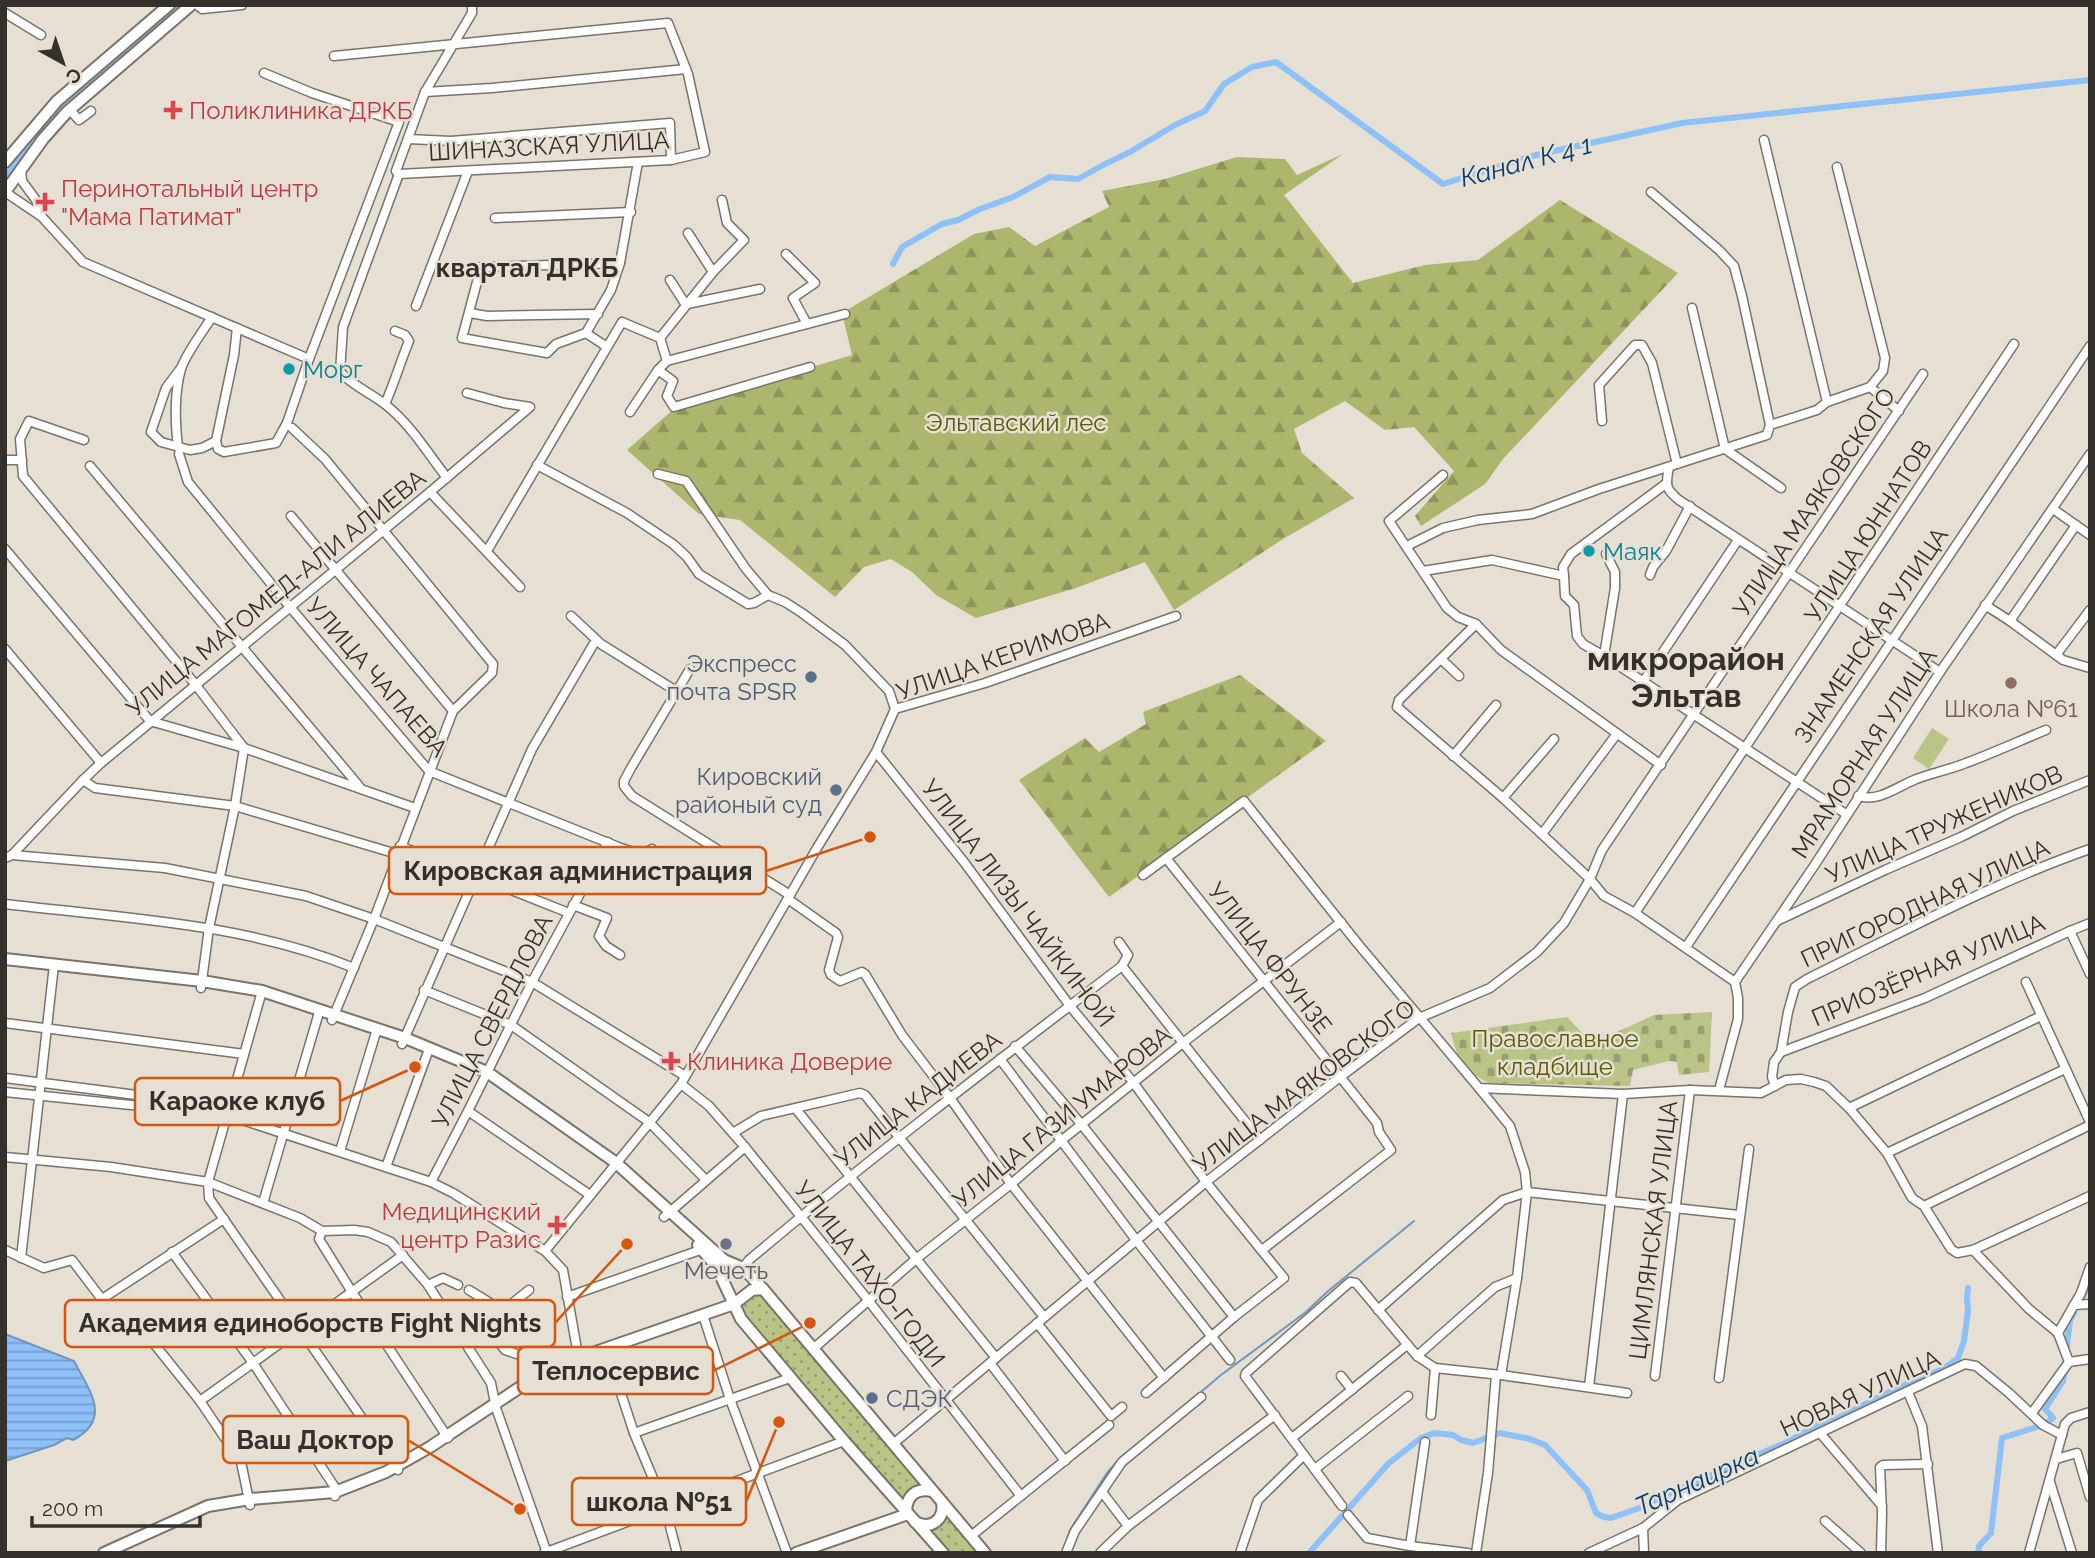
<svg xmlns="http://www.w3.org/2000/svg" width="2095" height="1558" viewBox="0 0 2095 1558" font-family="Raleway,sans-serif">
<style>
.grass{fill:url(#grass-dots)}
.forest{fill:url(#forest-firs)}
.cemetery{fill:url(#cemetery-stones)}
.garden{fill:#bbc487}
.water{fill:url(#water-rules);stroke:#7395bc;stroke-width:2}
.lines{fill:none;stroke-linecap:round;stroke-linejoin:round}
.stream{stroke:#7395bc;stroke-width:2}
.canal{stroke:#8ec0f9;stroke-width:6}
.minor-casing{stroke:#7a7369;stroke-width:11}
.major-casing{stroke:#7a7369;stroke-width:14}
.minor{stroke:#fff;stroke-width:8}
.major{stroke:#fff;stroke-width:10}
.health-dot{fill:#e0444e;stroke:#e6dfd3;stroke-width:2.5}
.culture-dot{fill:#0f9aa8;stroke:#e6dfd3;stroke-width:2.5}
.service-dot{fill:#5c6f8a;stroke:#e6dfd3;stroke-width:2.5}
.education-dot{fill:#8d6e63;stroke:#e6dfd3;stroke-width:2.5}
.worship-dot{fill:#6b7280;stroke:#e6dfd3;stroke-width:2.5}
.labels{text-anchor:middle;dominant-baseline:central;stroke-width:5;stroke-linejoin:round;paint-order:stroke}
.health-label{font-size:24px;fill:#be3a42;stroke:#e6dfd3;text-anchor:start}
.street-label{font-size:24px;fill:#34312d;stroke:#e6dfd3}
.culture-label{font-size:24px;fill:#0d838f;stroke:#e6dfd3;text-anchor:start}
.park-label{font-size:24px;fill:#555d04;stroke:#e6dfd3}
.service-label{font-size:24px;fill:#4e5e75;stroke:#e6dfd3;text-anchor:end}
.education-label{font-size:24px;fill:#785e54;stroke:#e6dfd3}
.worship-label{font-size:24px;fill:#5b616d;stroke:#e6dfd3}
.water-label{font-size:26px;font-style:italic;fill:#053c6e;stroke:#e6dfd3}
.neighbourhood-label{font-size:26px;font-weight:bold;fill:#34312d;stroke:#e6dfd3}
.district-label{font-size:32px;font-weight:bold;fill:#34312d;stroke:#e6dfd3}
.leader{fill:none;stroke:#d6550f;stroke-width:2.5}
.callout-dot{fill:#d6550f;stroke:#e6dfd3;stroke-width:2.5}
.callout{fill:#e6dfd3;stroke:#d6550f;stroke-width:2.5}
.callout-label{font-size:26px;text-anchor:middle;font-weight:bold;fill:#34312d}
</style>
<defs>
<pattern id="grass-dots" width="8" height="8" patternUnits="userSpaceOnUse" patternTransform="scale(1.75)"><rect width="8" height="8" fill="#bbc487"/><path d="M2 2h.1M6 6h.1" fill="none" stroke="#99a06f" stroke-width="1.8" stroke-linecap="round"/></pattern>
<pattern id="forest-firs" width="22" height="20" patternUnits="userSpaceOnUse" patternTransform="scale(1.75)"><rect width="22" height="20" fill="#acb66d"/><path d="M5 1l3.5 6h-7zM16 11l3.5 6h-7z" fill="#8d955a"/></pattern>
<pattern id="cemetery-stones" width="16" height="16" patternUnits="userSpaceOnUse" patternTransform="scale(1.75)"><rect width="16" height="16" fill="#bbc487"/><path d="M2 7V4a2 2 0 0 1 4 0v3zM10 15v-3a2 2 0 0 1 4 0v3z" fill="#99a06f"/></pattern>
<pattern id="water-rules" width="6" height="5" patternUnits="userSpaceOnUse" patternTransform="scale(1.75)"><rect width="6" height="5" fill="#8ec0f9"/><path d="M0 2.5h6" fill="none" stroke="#759dca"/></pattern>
</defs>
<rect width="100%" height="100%" fill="#e6dfd3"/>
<g class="grass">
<path d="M754 1294 762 1295 923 1486C911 1486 905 1491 902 1503L741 1312 742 1304Z"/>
<path d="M946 1515 978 1553H948L927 1530C937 1529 945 1525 946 1515Z"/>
</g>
<g class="forest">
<path d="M1343 154 1284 195 1353 283 1425 265 1478 260 1560 200 1678 273 1503 459 1485 484 1421 526 1415 516 1454 471 1414 427 1385 430 1345 401 1294 429 1302 453 1354 498 1283 539 1174 610 1145 562 1076 588 976 618 936 595 912 572 891 559 864 567 835 597 740 520 699 514 627 450 675 408 852 355 842 313 974 234 1009 227 1035 246 1109 207 1102 191 1165 179 1237 157 1285 159 1297 175Z"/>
<path d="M1240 675 1326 741 1109 897 1019 780 1085 738 1099 752 1146 724 1143 712Z"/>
</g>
<path class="cemetery" d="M1712 1012 1709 1072 1679 1075 1677 1062 1669 1061 1633 1070 1630 1086 1489 1083C1461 1069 1459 1062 1451 1033L1567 1017 1594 1045 1610 1035 1654 1015Z"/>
<path class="garden" d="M1932 728 1949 739 1929 769 1913 758Z"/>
<path class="water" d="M5 1334 74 1361C89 1390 113 1419 73 1440L67 1438 54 1445 5 1461Z"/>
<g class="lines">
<g class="stream">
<path d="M1175 1414 1221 1375 1306 1312 1327 1292 1414 1221"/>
<path d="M1062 1553 1070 1530 1107 1473 1121 1457 1160 1426"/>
</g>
<g class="canal">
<path d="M5 176 54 113 181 5"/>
<path d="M893 264 902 247 942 224 958 220 980 209 1013 197 1050 177 1078 179 1105 164 1130 152 1175 125 1205 111 1224 84 1252 67 1276 62 1443 184 1532 156 1682 123 2090 80"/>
<path d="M2082 1298 2090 1284"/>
<path d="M2066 1354 2070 1320 2074 1313"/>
<path d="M1309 1553 1389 1463 1421 1438 1434 1433 1453 1435 1461 1440 1473 1443 1500 1433 1530 1439 1545 1445 1587 1490 1596 1513 1604 1517 1611 1518 1645 1506 1657 1499 1787 1442 1818 1425 1840 1417 1897 1388 1943 1369 1958 1358 1964 1341 1968 1311 1967 1298 1968 1288"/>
<path d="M1978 1553 1979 1546 1991 1533 2002 1438 2043 1425 2053 1418 2045 1409 2063 1381 2065 1368"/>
</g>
<g class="minor-casing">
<g id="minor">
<path d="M197 5 202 9 242 5"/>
<path d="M5 13 41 35"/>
<path d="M334 56 668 23 688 74 705 152 671 160 399 174 396 171 425 92 472 13V5"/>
<path d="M425 92 492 88 686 69"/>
<path d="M70 110 79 120 91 111"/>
<path d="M408 139 451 141 670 123 671 160"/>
<path d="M1764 140 1827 402"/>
<path d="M1837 167 1885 358 1883 371 1870 387"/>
<path d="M21 169 22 181 36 200 42 217"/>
<path d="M399 174 343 327 340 372C353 386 371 393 386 405 411 425 427 452 447 478"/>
<path d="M5 192 42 217 83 262 309 359"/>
<path d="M1651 192 1719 250 1734 266 1742 296 1770 425"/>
<path d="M495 218 631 212"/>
<path d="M688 233 713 272"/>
<path d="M786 254 815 283 793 298 807 324"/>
<path d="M670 280 686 305"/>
<path d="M687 304 760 289"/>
<path d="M416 306 468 171"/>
<path d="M1692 308 1725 449 1781 488"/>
<path d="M470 313 487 316 598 314"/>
<path d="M586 333 556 344 547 353 462 338 481 267 620 263"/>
<path d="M660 338 713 272 744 240 727 223 722 200"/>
<path d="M607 347 586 333 611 290 620 263 638 162"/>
<path d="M667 361 845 314"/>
<path d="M181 368 166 388 151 432 161 442 190 450 202 448 216 441 218 449 224 452 276 443 287 423 309 359 399 122 312 93 264 73"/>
<path d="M658 370 673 381 667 396 674 407 810 367"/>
<path d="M385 404C394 384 400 363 409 341L405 335 395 331"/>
<path d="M1602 421 1599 385 1635 345H1642L1652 363 1677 464"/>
<path d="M292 428 325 459 493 664 492 673 453 711 374 919 332 1020"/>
<path d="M84 440 29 421 20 439 23 476 195 684 244 748 235 806 209 928 201 988"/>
<path d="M216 441 234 355 237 328"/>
<path d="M178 447C175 422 174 394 181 369 185 355 203 331 212 317"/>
<path d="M179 454 188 482 290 607 429 771 621 848C631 851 642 856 652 849"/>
<path d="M5 460H22"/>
<path d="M537 465 627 513 673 544 687 557 699 574 748 604 754 603 768 595 785 602 802 613 845 645 889 691 895 709"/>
<path d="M90 466 359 786"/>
<path d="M1669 467C1666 484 1664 488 1679 500L1940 672"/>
<path d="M658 474 686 481 746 569 768 595"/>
<path d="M1443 475 1389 521 1447 608 1458 617 1476 624 1501 650 1661 765"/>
<path d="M430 492 520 587"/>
<path d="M2053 509 2090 535"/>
<path d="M291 516 453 711"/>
<path d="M1407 546 1443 528 1478 520 1532 514 1599 489 1767 435 1770 425 1817 410 1827 402 1870 387 1899 411"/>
<path d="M5 549 150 721 244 748 415 808"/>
<path d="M487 551 622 322 660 338 667 361 658 370 630 412"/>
<path d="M1423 571 1492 560 1564 576 1565 596 1574 605 1577 636 1583 644 1604 656 1846 814"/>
<path d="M1650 575 1653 567 1666 551 1690 506"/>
<path d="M1564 576 1563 567 1571 554 1667 483"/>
<path d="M1985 605 2010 621 2076 525"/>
<path d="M571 616 601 644 676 691"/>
<path d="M2010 621 2063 660 2090 668"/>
<path d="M1476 624 1399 700 1397 707 1503 798 1590 879 1604 896 1635 913 1735 982"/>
<path d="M5 649 101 763"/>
<path d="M2056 655 2090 610"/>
<path d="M1604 656 1615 588V572L1606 554"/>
<path d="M1441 659 1459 676"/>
<path d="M690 669 631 768 624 781V786L632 796 790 895"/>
<path d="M1643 682 1738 540"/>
<path d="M876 752 964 862 1070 1006 1133 1082 1206 1182 1284 1278 1234 1317 1146 1393"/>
<path d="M1453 756 1496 705"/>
<path d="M83 780 95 788 235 806 397 854"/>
<path d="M1858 796C1879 802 1895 788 1914 780 1931 773 1949 770 1966 763 1993 753 2019 741 2046 730"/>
<path d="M1503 798 1554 739"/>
<path d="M1542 834 1616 735"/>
<path d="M400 846 569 913"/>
<path d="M12 855 165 868 306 896 374 919 532 982 685 1076"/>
<path d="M5 858 12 855 83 780 101 763 430 492 530 407 504 403 467 393"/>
<path d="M1166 858 1377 1123 1379 1132 1391 1150 1262 1250"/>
<path d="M1143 875 1244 801 1358 944 1479 1088 1623 1094 1690 1090 1761 1093 1786 1080 1801 1079 1814 1082 1826 1086 1849 1108 1887 1153 1912 1198 1924 1206 1951 1249 1957 1253 1973 1250 2090 1196"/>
<path d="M788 899 836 933 838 937 829 970 831 975 840 981 862 972 865 974 902 1035 950 1098 1011 1184 1164 1378"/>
<path d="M5 904C120 918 246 923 354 968"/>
<path d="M573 905 607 918 599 936 606 946 620 955"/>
<path d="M1635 913 2014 344"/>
<path d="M1777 921 1885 870 1961 837 2013 811 2090 780"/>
<path d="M2070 931 2090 974"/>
<path d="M1119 942 1128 955 1122 966 1260 1140"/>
<path d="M1686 947 2090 346"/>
<path d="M2026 982 2090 1122"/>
<path d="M424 990 511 1025 649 1122 706 1180"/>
<path d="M262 991 208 1182 209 1198 398 1470"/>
<path d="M5 1023 244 1054"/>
<path d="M402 1044 532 749 593 645"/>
<path d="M1015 1046 1082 1125 1234 1317"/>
<path d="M1781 1052 1925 998 2070 931 2090 923"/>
<path d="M1000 1059 1136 1240 1230 1360"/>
<path d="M5 1078 198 1103 227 1115 431 1182 453 1193 545 1251 563 1270 579 1361"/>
<path d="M681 1084 709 1106 745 1147 868 1300 1021 1496"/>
<path d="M1775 1086 1772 1077 1774 1062 1781 1052 1788 1012 1795 987 1807 979C1899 934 1992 883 2090 849"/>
<path d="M1479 1088 1510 1126 1525 1172 1527 1192 1517 1278 1501 1375"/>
<path d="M1719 1090 1738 1019V998L1735 982 1814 866 1940 672 2090 454"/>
<path d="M5 1092 218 1114"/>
<path d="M1849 1108 2041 1016"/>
<path d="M796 1109 996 1358"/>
<path d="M468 1111 590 1195"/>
<path d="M733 1133 761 1116 860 1093 865 1095 1044 1317"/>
<path d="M340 1151 377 1029"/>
<path d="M1887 1153 2065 1069"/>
<path d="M5 1157 111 1167 208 1182 300 1218 322 1231 354 1230 368 1232 391 1242 428 1285 491 1383 496 1408 547 1553"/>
<path d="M386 1167 429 1049"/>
<path d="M431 1182 468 1111 532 982 608 842"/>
<path d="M263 1203 320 1009"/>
<path d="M1924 1206 2090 1125"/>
<path d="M664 1217 745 1147"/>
<path d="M322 1231 319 1239 352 1292 448 1438"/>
<path d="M5 1250 44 1268 72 1260 126 1331 147 1335 200 1401 241 1462 250 1505"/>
<path d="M1973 1250 2029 1309 2058 1333"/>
<path d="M545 1251 681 1084 817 848 876 752 895 709 985 683 1176 616"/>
<path d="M172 1252 253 1363 334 1486 335 1496"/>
<path d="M21 1258 54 965"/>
<path d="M743 1268 749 1260C870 1158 996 1062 1122 966"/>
<path d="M428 1285 443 1278 458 1285"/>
<path d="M469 1290 503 1311"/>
<path d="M529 1290 485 1325 505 1350 528 1358 540 1381"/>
<path d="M567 1297 703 1249"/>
<path d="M102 1299 224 1219"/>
<path d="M2074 1305 2090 1304"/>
<path d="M1378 1310 1503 1200 1527 1192 1739 1215"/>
<path d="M703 1315 730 1399 787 1553"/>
<path d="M1037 1323 1111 1416 1122 1407"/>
<path d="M2058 1333 2081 1293 2090 1267"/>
<path d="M2058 1333 2069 1362"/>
<path d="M606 1348 634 1433 665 1507 677 1553"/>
<path d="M813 1349 916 1259 1011 1184 1062 1140 1184 1042 1341 922"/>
<path d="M1417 1356 1495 1287 1517 1278"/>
<path d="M2069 1362 2090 1359"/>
<path d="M990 1363 1065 1461"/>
<path d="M1341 1376 1352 1390"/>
<path d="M1655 1376 1690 1090"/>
<path d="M1719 1378 1749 1149"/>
<path d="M1589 1387 1623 1094"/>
<path d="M1908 1392 1922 1426 1938 1553"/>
<path d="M200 1401 403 1255"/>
<path d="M2032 1413 2069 1362"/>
<path d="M1431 1415 1435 1368"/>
<path d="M634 1433 790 1378"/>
<path d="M1820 1433 1882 1506"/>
<path d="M1292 1438 1407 1345"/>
<path d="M893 1444 1206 1182 1340 1077 1419 1018 1490 988 1537 952 1564 923 1590 879 1602 850 1923 374"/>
<path d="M2056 1459 2077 1453 2090 1497"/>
<path d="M1315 1469 1408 1396"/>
<path d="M2050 1482 2072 1553"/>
<path d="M1102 1492 1128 1526"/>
<path d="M1342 1506 1245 1376 1246 1373 1350 1282 1356 1283 1417 1356 1435 1368 1501 1375 1627 1393"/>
<path d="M1348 1515 1367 1538 1410 1546 1468 1553"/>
<path d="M1825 1521 1861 1553"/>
<path d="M1643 1528 1644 1553"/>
<path d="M971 1536 1109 1425"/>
<path d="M1410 1546 1425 1442"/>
<path d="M544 1553 844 1441"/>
<path d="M1066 1553 1075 1531 1122 1462 1201 1397"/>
<path d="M1100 1553 1128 1526 1275 1415"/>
<path d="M1240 1553 1258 1500 1304 1455"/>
<path d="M1476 1553 1488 1473 1496 1375"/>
<path d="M1589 1553 1643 1528 1678 1500 1965 1364 1976 1366 2009 1393 2043 1425 2062 1435"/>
<path d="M1881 1553 1882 1513 1880 1467 1883 1465 1928 1464"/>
<path d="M2029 1553 2065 1424 2071 1418 2090 1412"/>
</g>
</g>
<g class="major-casing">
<g id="major">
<path d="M5 162 57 101 169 5"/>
<path d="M5 192 43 139 67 112 191 5"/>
<path d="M5 959 202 981 262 991 405 1038 487 1072 615 1162 724 1260 743 1268 763 1289 985 1553"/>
<path d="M698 1245 716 1266 741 1319 844 1441 943 1553"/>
<path d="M906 1511C907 1495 916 1488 932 1491"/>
<path d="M915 1522C931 1530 945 1520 942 1502"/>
<path d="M104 1553 208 1506 250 1499 335 1492 386 1472 430 1447 537 1376 578 1358 734 1304 752 1290 763 1289"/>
<path d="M796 1553 908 1514"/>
</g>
</g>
<use href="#minor" class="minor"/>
<use href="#major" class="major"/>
</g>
<g class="health-dot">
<path d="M169.5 99.5h7v7h7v7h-7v7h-7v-7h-7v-7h7z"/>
<path d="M41.5 191.5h7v7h7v7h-7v7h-7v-7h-7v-7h7z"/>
<path d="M667.5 1050.5h7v7h7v7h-7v7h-7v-7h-7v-7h7z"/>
<path d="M553.5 1214.5h7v7h7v7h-7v7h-7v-7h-7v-7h7z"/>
</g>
<g class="culture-dot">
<circle cx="289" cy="369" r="7"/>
<circle cx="1589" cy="551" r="7"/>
</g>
<g class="service-dot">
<circle cx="811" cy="677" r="7"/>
<circle cx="836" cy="790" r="7"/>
<circle cx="872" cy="1398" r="7"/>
</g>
<circle class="education-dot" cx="2011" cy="683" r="7"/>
<circle class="worship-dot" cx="726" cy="1244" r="7"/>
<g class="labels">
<g class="health-label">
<text x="189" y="110">Поликлиника ДРКБ</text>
<text x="61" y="188">Перинотальный центр<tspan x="61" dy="28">"Мама Патимат"</tspan></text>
<text x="687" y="1061">Клиника Доверие</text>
<text x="541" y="1211" text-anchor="end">Медицинский<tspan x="541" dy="28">центр Разис</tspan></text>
</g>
<g class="street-label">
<text transform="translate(549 146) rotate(-3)">ШИНАЗСКАЯ УЛИЦА</text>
<text transform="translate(1814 502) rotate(-56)">УЛИЦА МАЯКОВСКОГО</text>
<text transform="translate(1868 531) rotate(-57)">УЛИЦА ЮННАТОВ</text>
<text transform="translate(276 593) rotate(-39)">УЛИЦА МАГОМЕД-АЛИ АЛИЕВА</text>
<text transform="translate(1871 635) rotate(-56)">ЗНАМЕНСКАЯ УЛИЦА</text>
<text transform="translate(1003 656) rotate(-19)">УЛИЦА КЕРИМОВА</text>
<text transform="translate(377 677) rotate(49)">УЛИЦА ЧАПАЕВА</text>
<text transform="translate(1864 753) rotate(-57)">МРАМОРНАЯ УЛИЦА</text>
<text transform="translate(1944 824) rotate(-24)">УЛИЦА ТРУЖЕНИКОВ</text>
<text transform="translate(1018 903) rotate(53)">УЛИЦА ЛИЗЫ ЧАЙКИНОЙ</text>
<text transform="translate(1925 903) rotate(-25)">ПРИГОРОДНАЯ УЛИЦА</text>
<text transform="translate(1270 958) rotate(52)">УЛИЦА ФРУНЗЕ</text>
<text transform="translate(1928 970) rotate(-23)">ПРИОЗЁРНАЯ УЛИЦА</text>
<text transform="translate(492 1021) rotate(-63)">УЛИЦА СВЕРДЛОВА</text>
<text transform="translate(1304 1086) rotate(-37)">УЛИЦА МАЯКОВСКОГО</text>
<text transform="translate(918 1099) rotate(-38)">УЛИЦА КАДИЕВА</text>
<text transform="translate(1062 1117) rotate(-39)">УЛИЦА ГАЗИ УМАРОВА</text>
<text transform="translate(1653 1230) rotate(-83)">ЦИМЛЯНСКАЯ УЛИЦА</text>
<text transform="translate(870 1274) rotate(52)">УЛИЦА ТАХО-ГОДИ</text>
<text transform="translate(1860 1393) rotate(-25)">НОВАЯ УЛИЦА</text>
</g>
<g class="culture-label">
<text x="303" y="369">Морг</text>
<text x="1603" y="551">Маяк</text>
</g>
<g class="park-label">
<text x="1016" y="422">Эльтавский лес</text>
<text x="1555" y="1038">Православное<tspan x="1555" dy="28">кладбище</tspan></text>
</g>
<g class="service-label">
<text x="797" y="663">Экспресс<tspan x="797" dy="28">почта SPSR</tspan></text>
<text x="822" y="776">Кировский<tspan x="822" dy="28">районый суд</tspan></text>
<text x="886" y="1398" text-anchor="start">СДЭК</text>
</g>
<g class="education-label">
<text x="2011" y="708">Школа №61</text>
</g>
<g class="worship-label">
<text x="726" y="1270">Мечеть</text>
</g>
<g class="water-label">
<text transform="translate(1526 161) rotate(-15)">Канал К 4 1</text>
<text transform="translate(1697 1481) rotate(-24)">Тарнаирка</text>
</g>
<g class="neighbourhood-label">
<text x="527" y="268">квартал ДРКБ</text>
</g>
<g class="district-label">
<text x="1686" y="658">микрорайон<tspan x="1686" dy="37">Эльтав</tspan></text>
</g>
</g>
<path class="leader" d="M870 837L766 871M415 1067L340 1101M627 1244L555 1323M810 1323L713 1371M520 1509L408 1440M779 1422L746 1502"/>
<g class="callout-dot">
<circle cx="870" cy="837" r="7"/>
<circle cx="415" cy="1067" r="7"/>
<circle cx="627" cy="1244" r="7"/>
<circle cx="810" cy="1323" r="7"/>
<circle cx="520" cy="1509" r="7"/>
<circle cx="779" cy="1422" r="7"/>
</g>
<g class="callout">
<rect x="389" y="847" width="377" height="47" rx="7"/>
<rect x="135" y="1078" width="205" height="47" rx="7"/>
<rect x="65" y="1300" width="490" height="47" rx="7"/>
<rect x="518" y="1347" width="195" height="47" rx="7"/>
<rect x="223" y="1416" width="185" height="47" rx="7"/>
<rect x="572" y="1478" width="174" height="47" rx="7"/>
</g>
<g class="callout-label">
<text x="578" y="880">Кировская администрация</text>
<text x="237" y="1110">Караоке клуб</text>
<text x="310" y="1332">Академия единоборств Fight Nights</text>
<text x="616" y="1380">Теплосервис</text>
<text x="315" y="1449">Ваш Доктор</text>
<text x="659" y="1511">школа №51</text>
</g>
<rect width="2095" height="1558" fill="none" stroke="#34312d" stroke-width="14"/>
<g transform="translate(63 63) rotate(140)" stroke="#e6dfd3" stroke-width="5" paint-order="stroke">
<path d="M0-5L12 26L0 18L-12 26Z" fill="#34312d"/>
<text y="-10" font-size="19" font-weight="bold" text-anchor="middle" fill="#34312d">С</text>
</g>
<path d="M32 1516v10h168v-10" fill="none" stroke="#34312d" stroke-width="3.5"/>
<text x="42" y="1516" font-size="21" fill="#34312d" stroke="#e6dfd3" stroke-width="5" paint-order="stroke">200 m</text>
</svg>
